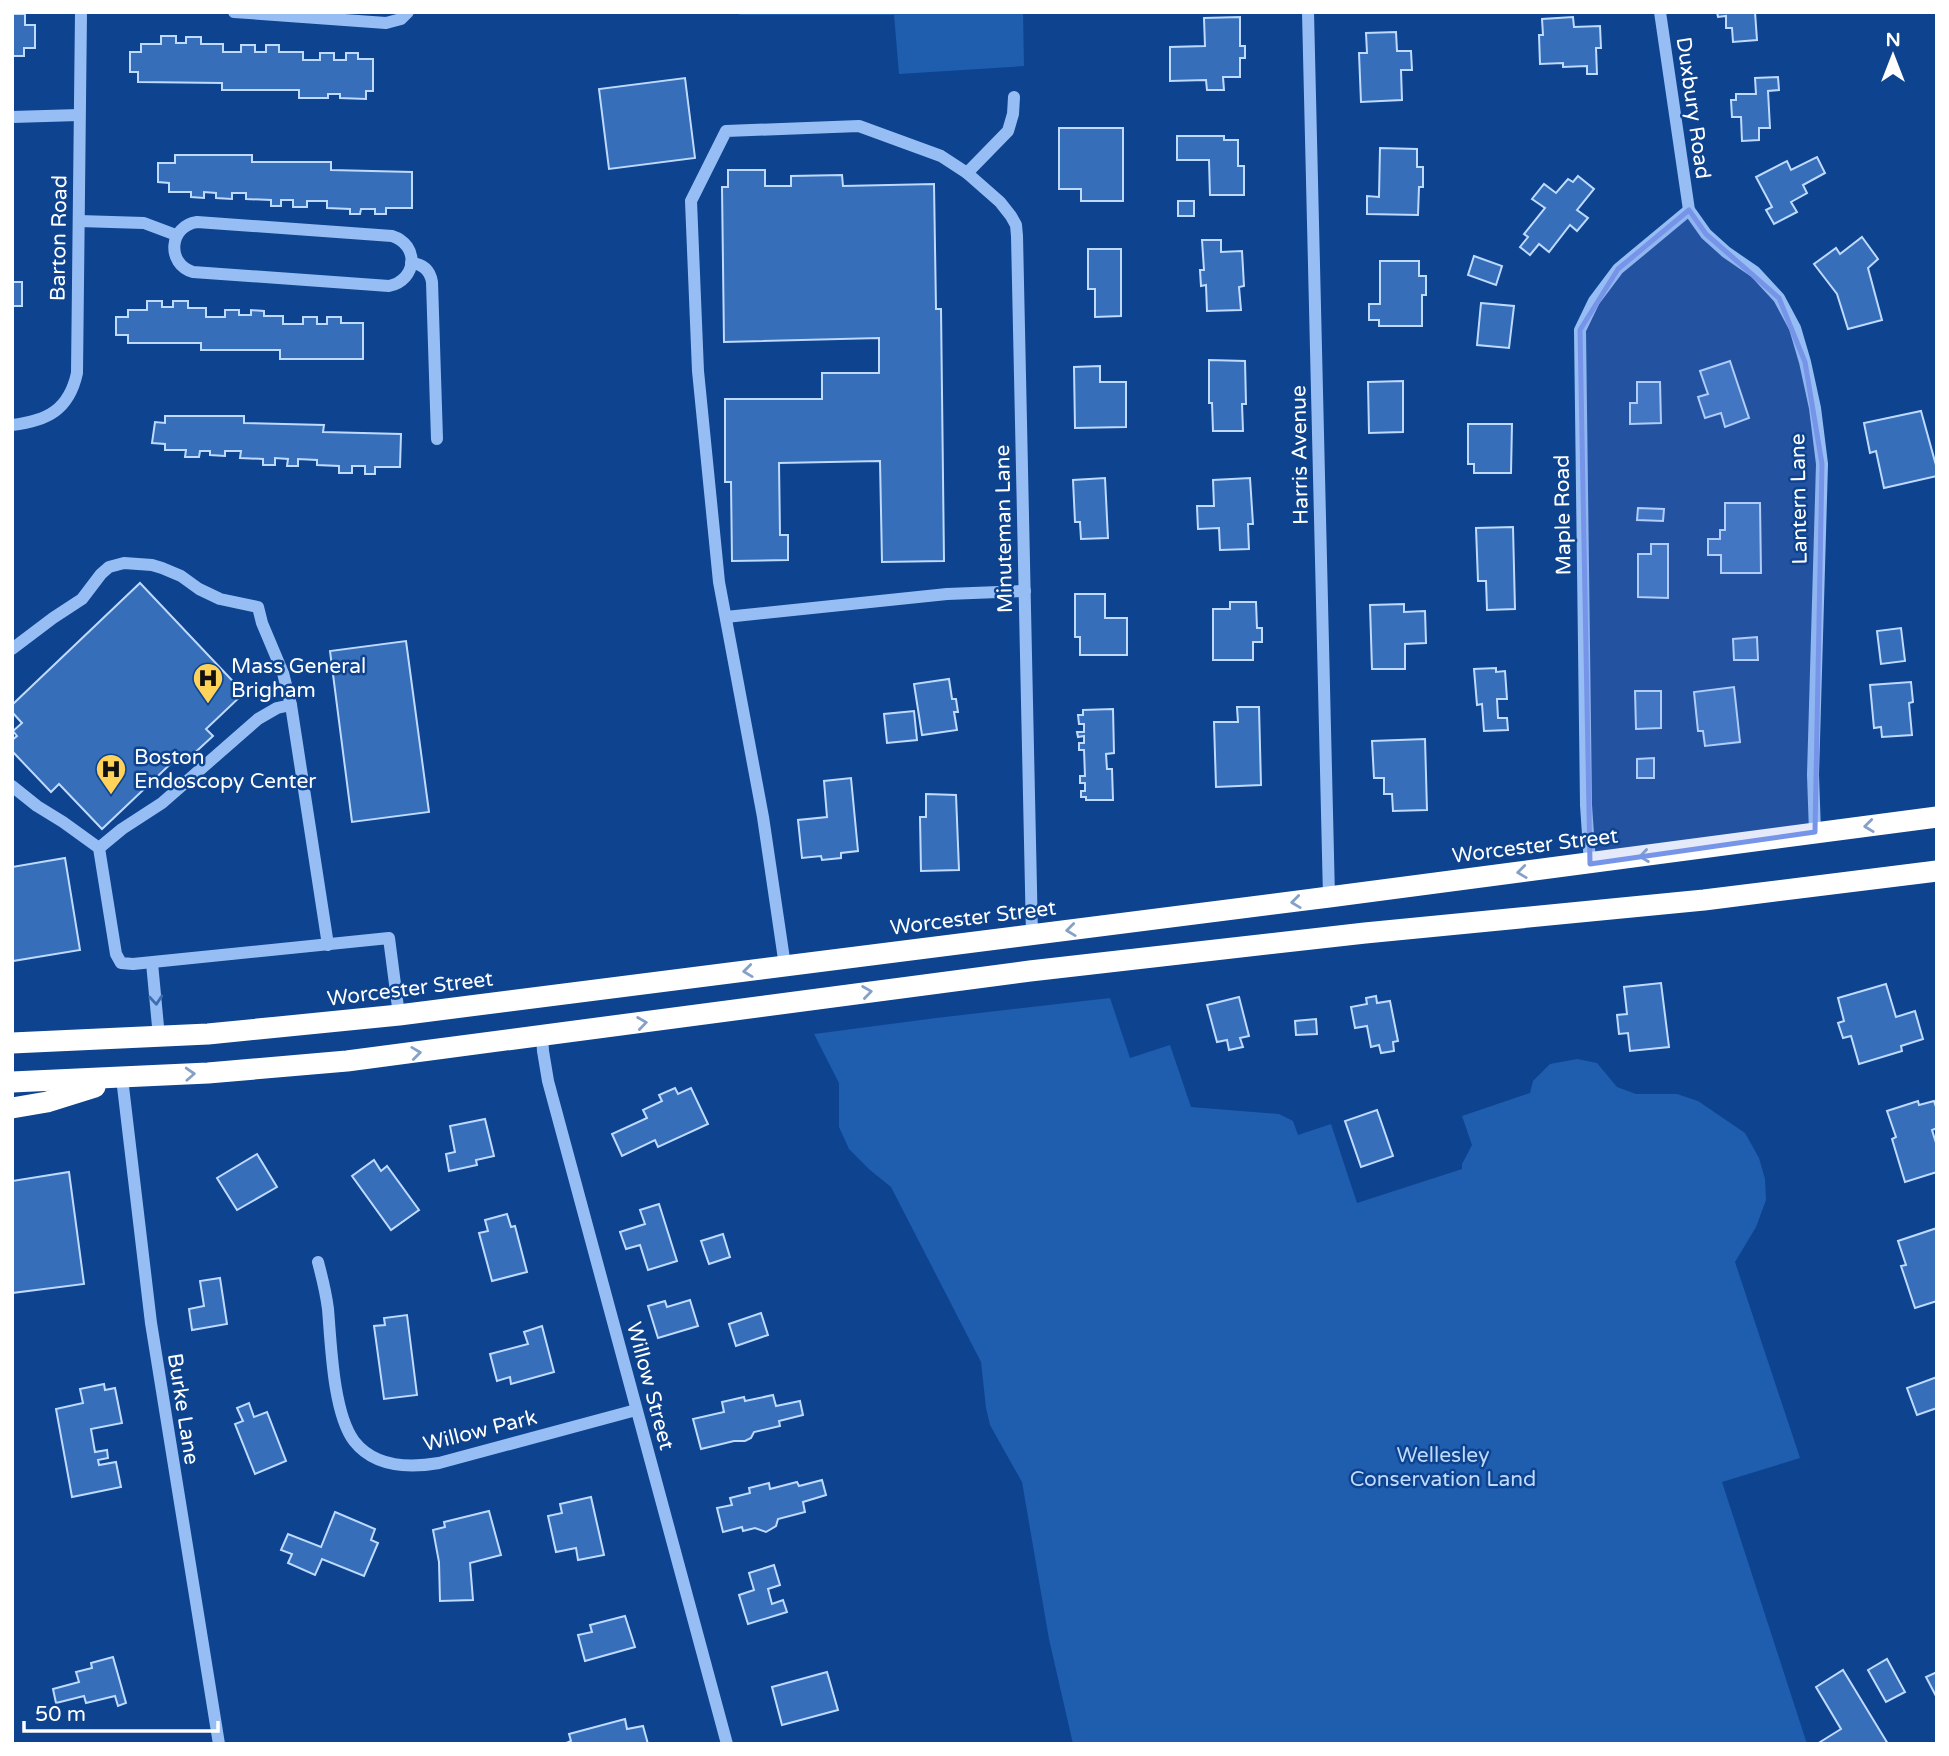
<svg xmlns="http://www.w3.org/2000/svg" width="1949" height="1756" viewBox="0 0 1949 1756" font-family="'Varela Round',sans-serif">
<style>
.green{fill:#1f5daf}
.building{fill:#366eb9;stroke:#bedafe;stroke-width:2}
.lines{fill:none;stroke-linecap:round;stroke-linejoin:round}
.minor{stroke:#97bef4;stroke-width:12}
.highway{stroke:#fff;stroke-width:21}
.oneway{stroke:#86a1c7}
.oneway2{stroke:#3e6eb2}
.marked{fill:#7795e8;fill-opacity:0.2;stroke:#7795e8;stroke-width:5;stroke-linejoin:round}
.labels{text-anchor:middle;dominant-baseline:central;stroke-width:5;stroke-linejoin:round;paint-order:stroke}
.street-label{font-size:21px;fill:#fff;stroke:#0e438f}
.poi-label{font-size:21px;fill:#fff;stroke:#0e438f;text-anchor:start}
.park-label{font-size:21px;fill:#bedafe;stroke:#0e438f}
</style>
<rect width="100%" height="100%" fill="#0e438f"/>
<g class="green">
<path d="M738 12H1023L1024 66 899 74 894 15H739Z"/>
<path d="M1110 998 1130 1058 1170 1045 1191 1107 1279 1114 1293 1121 1298 1135 1331 1124 1357 1203 1462 1169V1164L1472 1145 1462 1116 1530 1093 1533 1081 1550 1064 1577 1059 1597 1063 1617 1087 1636 1094H1677L1698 1101 1745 1133 1759 1158 1765 1179 1766 1200 1756 1227 1735 1262 1800 1458 1722 1482 1807 1744H1073L1049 1639 1022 1482 990 1425 986 1408 981 1362 891 1187 870 1170 849 1149 839 1127V1083L814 1034 936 1018Z"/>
</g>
<g class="building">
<path d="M1717 12H1755L1757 40 1733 42 1732 28H1726V16L1718 17Z"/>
<path d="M12 14H25V25H35V48H24V56H12Z"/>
<path d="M1240 17V46H1245V58H1240V77H1223L1224 90H1207L1206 80 1170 81V47L1205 46 1204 18Z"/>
<path d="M1573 17 1574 27 1600 26 1601 48H1596L1597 74H1587V66L1563 67V63L1540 64 1539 35H1543L1542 19Z"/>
<path d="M1396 32 1397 51H1411L1412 70H1401L1402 100 1361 102 1359 53H1367L1366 33Z"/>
<path d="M161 36H176V43H186V37H201V44H223V52H241V45H255V52H266V45H279V52H303V60H320V53H334V60H346V53H358V59H373V91H366V99L340 98V94H328V98H299V90H222V83L138 82V72H130V52H141V44H161Z"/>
<path d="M1778 77 1779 90 1768 91 1770 128H1759V140L1742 141 1741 117H1732L1731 100H1736V94H1756L1755 78Z"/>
<path d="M685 78 695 158 609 169 599 89Z"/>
<path d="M1059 128H1123V201H1081V189H1059Z"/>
<path d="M1177 136H1224V140H1238V166H1244V195H1210L1209 160H1177Z"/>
<path d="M1380 148 1417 149V167H1423V187H1419L1418 215 1367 214V196L1379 197Z"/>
<path d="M175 155H252V162H331V170L412 172V208H386V214H375V209H361L360 214H350V209L327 208V201H307V207H293V200H281V206H271V200L246 199V193H232V199L216 198V193L204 192V198L191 197V192H169V183L158 182V163H175Z"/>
<path d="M1817 157 1825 173 1803 185 1807 193 1791 202 1797 212 1774 224 1766 210 1772 207 1756 177 1787 161 1791 170Z"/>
<path d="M728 170H765V186H791V176L842 175 843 186 934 184 936 309H941L944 561 882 562 880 461 779 463 780 535H788V560L732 561 731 482H725V399H822V373H879V338L724 342 722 187H728Z"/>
<path d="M1578 176 1594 189 1577 210 1588 218 1577 231 1570 225 1549 252 1539 244 1530 255 1520 247 1528 237 1524 234 1545 208 1532 199 1544 184 1556 193 1568 179 1573 182Z"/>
<rect x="1178" y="201" width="16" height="15"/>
<path d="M1862 237 1878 259 1868 268 1882 320 1848 329 1837 294 1814 264 1836 248 1840 254Z"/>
<path d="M1202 240H1221V252L1242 251 1244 286 1239 287 1241 310 1207 311 1206 285 1201 286 1200 270H1204Z"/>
<path d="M1088 249H1121V316L1095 317V289H1088Z"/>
<path d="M1474 256 1502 266 1496 285 1468 275Z"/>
<path d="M1380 261H1419V276H1426V295H1422V326H1379V320H1369V304H1380Z"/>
<rect x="12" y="282" width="10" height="24"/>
<path d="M147 301H162V307H173V301H188V308H206V317H225V310H239V315H251V310L264 311V316H283V324H303V317H317V324H327V317H341V323H363V359H280V350H201V343H128V335H116V317H128V310H147Z"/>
<path d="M1481 303 1514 306 1509 348 1477 345Z"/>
<path d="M1209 360 1245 361 1246 404H1242L1243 431H1213L1212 403H1209Z"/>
<path d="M1730 361 1749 418 1725 427 1721 413 1705 418 1698 397 1708 394 1700 371Z"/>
<path d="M1100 366V382H1126V427L1075 428 1074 367Z"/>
<path d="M1403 381V432L1369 433 1368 382Z"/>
<path d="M1637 382H1660L1661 423 1630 424V403H1637Z"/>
<path d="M1921 411 1937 469V476L1884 488 1876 451 1870 453 1864 423Z"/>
<path d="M165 416H244V423L324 425 323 432 401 434 400 467H375V474H365V466H352V473H339V466L317 465V460L298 459V466H287L288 459 275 458V465H263V459L240 458 241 451H225V456L210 455V451H200L199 457H185L186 450H165V444L152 443 155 422 165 423Z"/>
<path d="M1468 424H1512L1511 473H1474V464H1468Z"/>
<path d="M1105 478 1108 538 1081 539 1080 522H1075L1073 480Z"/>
<path d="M1250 478 1253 524H1248L1249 549 1220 550 1219 528 1198 529 1197 506H1214L1213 480Z"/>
<path d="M1725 503H1760L1761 573H1721V555H1708V539H1720V530H1725Z"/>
<path d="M1638 508 1664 509 1663 521 1637 520Z"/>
<path d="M1513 527 1515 609 1487 610 1486 581H1478L1476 528Z"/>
<path d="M1651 544H1668V598L1638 597V554H1651Z"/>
<path d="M140 583 244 693 206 729 213 736 188 759 182 753 102 829 59 784 51 792 12 751V740L17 736 13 731 22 723 12 712V705Z"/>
<path d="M1075 594H1105V618H1127V655H1080V637H1075Z"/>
<path d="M1230 602H1256L1257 628H1262V642H1253V660H1213V609H1230Z"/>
<path d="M1404 604V612L1425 611 1426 643 1405 644V669H1372L1370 605Z"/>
<path d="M1901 628 1905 661 1881 664 1877 631Z"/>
<path d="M1757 637 1758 660H1734L1733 639Z"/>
<path d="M406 641 429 812 352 822 330 651Z"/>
<path d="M1496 668V672L1505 671 1507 699H1497L1498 718H1507L1508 730 1484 731 1482 704 1477 705 1474 669Z"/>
<path d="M949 679 952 699H956L958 712H954L957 730 922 735 914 684Z"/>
<path d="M1911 682 1913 702 1909 703 1912 735 1882 737 1881 727 1874 728 1870 685Z"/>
<path d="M1734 687 1740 742 1705 746 1703 731H1698L1694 692Z"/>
<path d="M1635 691H1661V728L1636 729Z"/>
<path d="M1237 707H1259L1261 785 1216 787 1214 722H1238Z"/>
<path d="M1113 709 1114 753 1106 754 1107 769H1112L1113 800H1086V797H1081V791H1085V783H1080V776H1085L1084 750H1079V743H1084V736L1078 737 1077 732H1084V724H1079L1078 715H1083V710Z"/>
<path d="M914 711 917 740 887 743 884 714Z"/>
<path d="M1425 739 1427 810 1393 811 1392 794H1384V778H1374L1372 741Z"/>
<path d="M1654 758V778H1637V759Z"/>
<path d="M851 778 858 851 841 853V858L822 860 821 856 802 858 798 820 827 817 824 781Z"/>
<path d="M926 794 956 795 959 870 921 871 920 817H926Z"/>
<path d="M65 858 80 950 13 961 12 867Z"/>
<path d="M1661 983 1669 1047 1630 1051 1628 1033 1619 1034 1617 1015 1627 1014 1624 987Z"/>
<path d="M1886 984 1896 1017 1915 1011 1923 1039 1901 1046 1902 1051 1859 1064 1851 1036 1843 1038 1838 1023 1844 1021 1838 998Z"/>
<path d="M1376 996 1377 1003 1390 1001 1398 1041 1393 1042 1394 1051 1381 1053 1379 1045 1371 1047 1367 1026 1355 1028 1351 1007 1367 1004 1366 998Z"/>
<path d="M1239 997 1249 1036 1240 1038 1243 1047 1229 1050 1227 1040 1217 1042 1207 1005Z"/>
<path d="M1316 1019 1317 1034 1296 1035 1295 1021Z"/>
<path d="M675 1088 678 1094 691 1088 708 1124 658 1147 655 1140 622 1156 612 1134 647 1118 643 1110 662 1101 659 1095Z"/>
<path d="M1918 1101 1919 1105 1934 1101 1937 1110V1128L1932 1130 1937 1146V1172L1905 1182 1892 1139 1896 1137 1887 1111Z"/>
<path d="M1377 1110 1393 1156 1361 1167 1345 1121Z"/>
<path d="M485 1119 494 1156 476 1160 477 1165 449 1171 446 1154 455 1152 450 1126Z"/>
<path d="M257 1154 277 1187 237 1210 217 1178Z"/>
<path d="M374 1160 381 1171 387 1166 419 1210 391 1230 352 1176Z"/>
<path d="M69 1172 84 1284 12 1293V1181Z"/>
<path d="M659 1204 677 1261 648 1270 640 1245 626 1249 620 1232 645 1224 640 1210Z"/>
<path d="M507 1214 511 1227 515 1226 527 1272 492 1281 479 1233 488 1231 485 1220Z"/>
<path d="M1937 1228V1301L1915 1308 1901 1266 1906 1265 1898 1241Z"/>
<path d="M723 1234 730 1257 709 1264 701 1241Z"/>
<path d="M220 1278 227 1324 192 1330 189 1309 204 1306 200 1281Z"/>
<path d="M690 1300 698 1326 658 1338 648 1306 665 1301 667 1307Z"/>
<path d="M761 1313 768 1335 736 1346 729 1324Z"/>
<path d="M407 1315 417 1395 384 1399 374 1326 385 1325 384 1318Z"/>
<path d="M542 1326 554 1372 511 1384 510 1377 497 1381 490 1354 528 1344 524 1332Z"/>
<path d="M1937 1377V1408L1917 1415 1907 1388Z"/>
<path d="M104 1384 105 1390 115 1388 122 1423 91 1429 95 1452 107 1450 108 1458 98 1460 99 1465 116 1462 121 1487 72 1497 56 1409 83 1403 80 1389Z"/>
<path d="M773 1395 776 1406 800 1401 803 1415 779 1421 780 1426 754 1432 751 1438 745 1441H734L701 1449 693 1419 724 1412 722 1402 744 1397 745 1401Z"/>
<path d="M249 1403 254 1417 267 1412 286 1461 255 1474 235 1424 243 1421 237 1408Z"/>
<path d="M822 1480 826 1495 803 1502 805 1512 778 1519 776 1526 766 1532 755 1528 743 1531 742 1527 723 1532 717 1508 732 1505 730 1498 750 1493 749 1488 769 1483 770 1489 797 1482 799 1486Z"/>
<path d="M591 1497 604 1555 578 1560 576 1548 556 1552 548 1516 562 1513 560 1504Z"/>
<path d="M489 1511 501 1555 470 1563 473 1600 440 1601 439 1562 433 1530 445 1527 444 1522Z"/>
<path d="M335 1512 375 1529 371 1540 378 1543 364 1576 322 1559 315 1575 288 1563 292 1554 281 1550 288 1534 321 1547Z"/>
<path d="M774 1565 780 1585 768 1589 772 1604 783 1600 787 1612 748 1624 739 1595 754 1590 749 1573Z"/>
<path d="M625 1616 635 1647 585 1661 578 1635 592 1632 590 1625Z"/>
<path d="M113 1657 126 1703 118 1706 115 1696 86 1703 84 1696 56 1703 53 1689 79 1682 76 1672 92 1668 91 1663Z"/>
<path d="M1887 1659 1905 1692 1886 1702 1868 1670Z"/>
<path d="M1843 1670 1888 1744H1817L1841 1729 1816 1687Z"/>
<path d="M827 1672 838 1710 782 1725 772 1687Z"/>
<path d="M1937 1672V1698L1926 1677Z"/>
<path d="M625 1719 627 1729 643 1726 648 1744H564L571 1741 569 1734Z"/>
</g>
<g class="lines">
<g class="minor">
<path d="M234 12 386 23 401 19 408 12"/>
<path d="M1308 12 1329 897"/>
<path d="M1660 12 1689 210 1706 234 1726 252 1755 272 1779 298 1795 328 1805 362 1815 408 1822 464 1813 775 1815 832"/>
<path d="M12 117 79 115"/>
<path d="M967 173 1008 131 1013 114 1014 97"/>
<path d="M79 221 144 223 176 235"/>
<path d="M197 222 392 236C420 245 417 280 389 286L193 272C166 264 169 226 197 222Z"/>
<path d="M411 263C423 264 430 270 432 282L437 439"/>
<path d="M12 425C47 421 69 410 77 373L81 12"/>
<path d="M726 617 947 594 1025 591"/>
<path d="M12 649 53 618 82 599 101 574 109 567 124 563 152 565 162 568 181 576 199 589 220 599 258 607 262 623 283 673 291 705 328 945"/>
<path d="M12 786 37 806 63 822 99 848 116 954 121 963 133 964 389 938 399 1015"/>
<path d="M99 848 122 829 162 803 258 719 277 708 291 705"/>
<path d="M1590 864 1586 805 1580 330 1594 301 1618 269 1689 210"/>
<path d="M152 963 159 1037"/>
<path d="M785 966 763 817 719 582 698 371 691 201 726 131 859 126 941 156 967 173 1000 202 1011 216 1016 225 1017 236 1032 935"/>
<path d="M542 1036 543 1051 548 1081 727 1744"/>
<path d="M122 1078 151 1323 219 1744"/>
<path d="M318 1262C322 1277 326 1293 328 1309 331 1344 333 1413 354 1441 375 1468 410 1468 439 1463L636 1410"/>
</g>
<g class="highway">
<path d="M12 1043 208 1034 399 1015 1329 897 1937 817"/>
<path d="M12 1082 208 1073 347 1061 1030 971 1365 933 1704 900 1937 871"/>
<path d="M12 1108 47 1102 95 1087"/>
</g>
</g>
<defs><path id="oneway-chevron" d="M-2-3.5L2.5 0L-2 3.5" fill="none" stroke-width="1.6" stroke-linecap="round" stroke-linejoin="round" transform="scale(1.75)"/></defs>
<g class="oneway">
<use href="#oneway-chevron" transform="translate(1869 826) rotate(173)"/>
<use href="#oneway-chevron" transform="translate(1644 856) rotate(172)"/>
<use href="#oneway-chevron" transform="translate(1522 872) rotate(173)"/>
<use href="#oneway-chevron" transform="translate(1296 902) rotate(173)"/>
<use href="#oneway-chevron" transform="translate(1071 930) rotate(173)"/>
<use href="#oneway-chevron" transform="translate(748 971) rotate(173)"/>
<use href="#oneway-chevron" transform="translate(867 992) rotate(-8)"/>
<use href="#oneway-chevron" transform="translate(642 1023) rotate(-8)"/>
<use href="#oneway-chevron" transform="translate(416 1053) rotate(-7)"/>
<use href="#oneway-chevron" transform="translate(190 1074) rotate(-3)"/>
</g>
<use class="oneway2" href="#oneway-chevron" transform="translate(156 1000) rotate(85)"/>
<path class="marked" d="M1689 210 1706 234 1779 298 1805 362 1822 464 1815 832 1590 864 1580 330 1618 269Z"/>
<defs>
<g id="hospital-pin" transform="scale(1.575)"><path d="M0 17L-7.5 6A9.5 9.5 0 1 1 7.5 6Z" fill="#ffd359" stroke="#0e438f"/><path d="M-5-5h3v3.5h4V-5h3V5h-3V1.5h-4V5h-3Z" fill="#111"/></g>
</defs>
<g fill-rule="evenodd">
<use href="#hospital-pin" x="208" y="678"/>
<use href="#hospital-pin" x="111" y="769"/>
</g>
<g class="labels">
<g class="street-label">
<text transform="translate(1693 108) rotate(82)">Duxbury Road</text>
<text transform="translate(59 238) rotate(-89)">Barton Road</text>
<text transform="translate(1300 455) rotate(-91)">Harris Avenue</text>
<text transform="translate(1799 499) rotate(-91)">Lantern Lane</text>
<text transform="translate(1563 515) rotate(-91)">Maple Road</text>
<text transform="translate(1004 529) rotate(-91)">Minuteman Lane</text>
<text transform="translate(1535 846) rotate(-7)">Worcester Street</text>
<text transform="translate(973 918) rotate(-7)">Worcester Street</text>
<text transform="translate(410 989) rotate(-7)">Worcester Street</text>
<text transform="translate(650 1386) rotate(75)">Willow Street</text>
<text transform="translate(183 1409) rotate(81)">Burke Lane</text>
<text transform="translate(480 1431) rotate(-14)">Willow Park</text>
</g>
<g class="poi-label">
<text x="231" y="666">Mass General<tspan x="231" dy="24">Brigham</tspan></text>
<text x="134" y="757">Boston<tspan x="134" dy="24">Endoscopy Center</tspan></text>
</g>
<g class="park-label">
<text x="1443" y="1455">Wellesley<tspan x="1443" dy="24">Conservation Land</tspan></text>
</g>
</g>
<rect width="1949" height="1756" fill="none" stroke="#ffffff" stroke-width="28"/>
<g transform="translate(1893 56)" stroke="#0e438f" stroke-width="5" paint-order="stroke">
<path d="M0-5L12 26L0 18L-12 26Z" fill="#ffffff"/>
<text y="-10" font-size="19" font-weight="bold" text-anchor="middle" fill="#ffffff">N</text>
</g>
<path d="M24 1721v10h194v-10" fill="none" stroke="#ffffff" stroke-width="3.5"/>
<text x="35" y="1721" font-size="21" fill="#ffffff" stroke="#0e438f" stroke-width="5" paint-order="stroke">50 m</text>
</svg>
